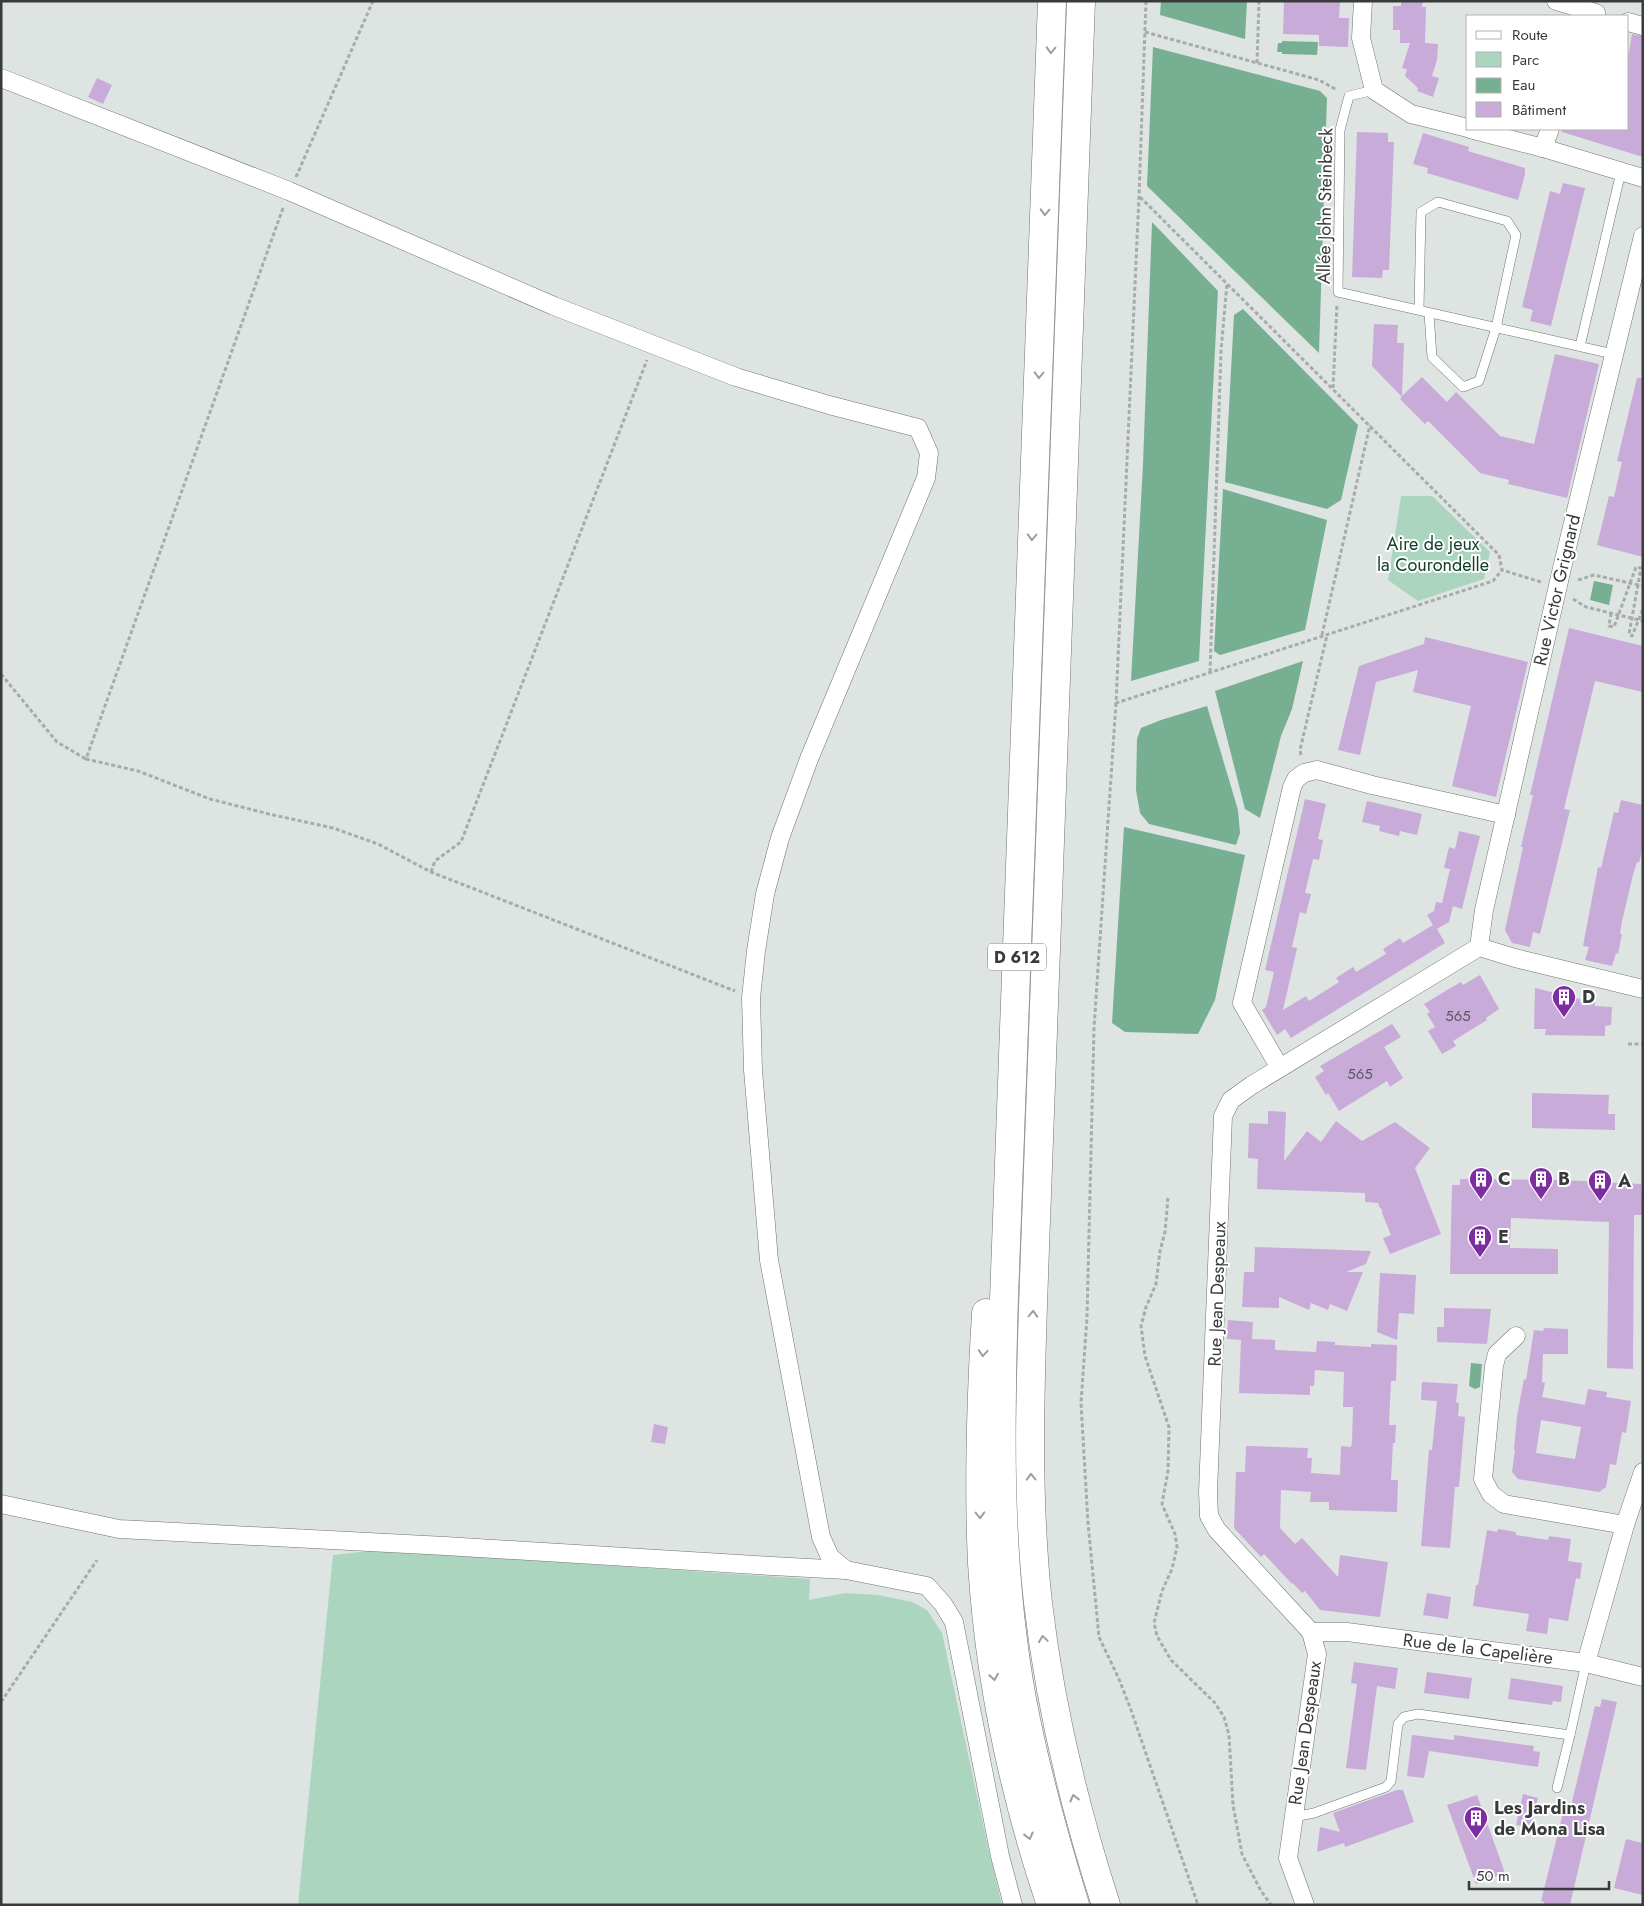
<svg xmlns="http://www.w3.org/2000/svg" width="1644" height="1906" viewBox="0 0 1644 1906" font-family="Jost,sans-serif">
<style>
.green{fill:#abd5be}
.water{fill:#77af92}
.building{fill:#c9abda;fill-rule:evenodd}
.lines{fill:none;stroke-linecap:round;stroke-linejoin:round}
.service-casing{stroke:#6f7471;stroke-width:10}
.minor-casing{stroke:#6f7471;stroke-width:19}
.trunk-casing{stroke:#6f7471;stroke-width:29}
.path{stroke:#a7acaa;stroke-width:3;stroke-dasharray:4 2.5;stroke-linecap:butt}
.service{stroke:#fff;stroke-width:9}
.minor{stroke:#fff;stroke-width:18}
.trunk{stroke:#fff;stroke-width:28}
.oneway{stroke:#9c9d9c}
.labels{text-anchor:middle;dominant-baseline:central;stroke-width:4;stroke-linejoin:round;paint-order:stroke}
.number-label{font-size:15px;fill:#5d5762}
.shield{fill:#fff;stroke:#747675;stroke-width:1}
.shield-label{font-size:16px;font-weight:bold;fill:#393b3a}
.street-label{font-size:18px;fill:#393b3a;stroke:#fff}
.park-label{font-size:18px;fill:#12402c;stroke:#fff}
.poi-label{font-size:18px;font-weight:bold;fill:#393b3a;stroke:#fff;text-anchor:start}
</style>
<rect width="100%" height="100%" fill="#dee4e1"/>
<g class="green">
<path d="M1401 496H1432L1490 552 1484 579 1418 601 1388 580Z"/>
<path d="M378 1550 810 1579 809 1600 845 1593 878 1595 912 1602 927 1610 942 1633 988 1847 1002 1905H298L333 1555Z"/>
</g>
<g class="water">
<path d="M1161 1H1247L1245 39 1160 15Z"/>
<path d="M1282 41 1318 42 1317 55 1282 54V52H1277L1278 43H1282Z"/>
<path d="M1153 47 1320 91 1327 98 1319 353 1147 186Z"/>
<path d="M1152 222 1218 291 1199 661 1131 681 1143 464Z"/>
<path d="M1243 309 1358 425 1341 500 1327 509 1225 482 1234 315Z"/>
<path d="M1223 489 1327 520 1305 630 1220 655 1214 651Z"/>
<path d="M1594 581 1613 585 1609 605 1590 600Z"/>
<path d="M1303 661 1292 709 1281 736 1260 818 1245 809 1215 691Z"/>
<path d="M1207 706 1238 810 1240 833 1236 845 1149 824 1140 813 1136 790 1137 739 1141 728 1161 720Z"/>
<path d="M1124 827 1245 855 1215 1000 1198 1034 1125 1032 1112 1023Z"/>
<path d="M1471 1363 1482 1364 1480 1387 1475 1389 1469 1386Z"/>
</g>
<g class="building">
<path d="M1284 1H1340L1339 18H1349L1348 47 1319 46V35L1283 34Z"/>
<path d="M1401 1H1423L1422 7H1426L1425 43 1438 44 1437 60 1432 76 1439 78 1433 97 1417 91 1418 88 1405 76 1407 69 1402 68 1410 43H1400V30H1393V6H1401Z"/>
<path d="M1632 34 1643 36V157L1562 132V129H1628V58Z"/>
<path d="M97 78 112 85 103 104 88 97Z"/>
<path d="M1357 132 1388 133V142H1394L1389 270H1383L1382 278 1352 277Z"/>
<path d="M1423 133 1469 147 1468 151 1525 168V174L1518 200 1427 173 1428 168 1413 164Z"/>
<path d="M1563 183 1585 188 1551 326 1530 321 1533 310 1522 307 1550 191 1560 194Z"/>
<path d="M1374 324 1398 325 1397 343H1404L1402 396 1422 377 1447 402 1456 392 1500 436 1534 444 1555 354 1599 364 1567 498 1508 484 1509 480 1480 473 1428 421 1425 424 1400 399 1402 397 1372 366Z"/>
<path d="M1637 378H1643V557L1597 545 1609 496 1614 497 1622 462 1617 461Z"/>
<path d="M1569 628 1643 646V692L1595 681 1564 809 1570 810 1540 934 1533 932 1530 947 1512 943 1505 930 1523 847H1521L1533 795H1530Z"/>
<path d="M1425 637 1528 662 1496 797 1452 786 1471 706 1413 692 1418 670 1376 682 1360 755 1338 750 1359 666 1424 644Z"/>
<path d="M1305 799 1326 804 1318 839 1323 840 1319 860 1313 859 1305 893 1311 894 1306 914 1300 912 1292 947 1297 948 1283 1010 1306 996 1309 1001 1339 982 1336 978 1353 967 1356 972 1386 954 1383 949 1400 938 1403 943 1433 925 1427 915 1434 911 1436 902 1442 903 1450 869 1444 868 1449 847 1455 849 1459 831 1480 836 1462 909 1453 906 1449 922 1437 929 1445 943 1291 1038 1285 1029 1277 1035 1262 1010 1266 1007 1274 972 1265 970Z"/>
<path d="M1621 800 1643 805V847L1639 863 1637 862 1633 875 1622 921 1620 934H1622L1618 954 1616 953 1612 966 1585 960 1589 947 1583 946 1598 867 1601 868 1614 812 1618 813Z"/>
<path d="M1367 801 1422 814 1417 835 1400 831 1399 836 1379 831 1380 826 1362 822Z"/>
<path d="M1480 975 1499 1009 1486 1018 1487 1020 1453 1041 1456 1046 1442 1054 1428 1031 1435 1027 1427 1014 1430 1012 1424 1004 1452 987 1461 982 1463 985Z"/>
<path d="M1535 988 1580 999V1002H1595V1006L1612 1007 1611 1025 1605 1026V1036L1545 1035 1546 1029H1534Z"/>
<path d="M1392 1024 1401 1037 1384 1047 1403 1078 1390 1087 1387 1081 1339 1111 1328 1093 1326 1095 1315 1077 1324 1071 1320 1066Z"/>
<path d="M1532 1093 1609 1095 1608 1114H1615V1130L1532 1128Z"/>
<path d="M1268 1111 1286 1112 1284 1161 1307 1131 1321 1142 1336 1121 1362 1141 1395 1122 1430 1148 1415 1168 1441 1234 1390 1254 1383 1238 1391 1235 1382 1213V1209L1380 1208 1378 1203 1365 1202V1193L1257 1189 1258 1159 1248 1158 1249 1123 1268 1124Z"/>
<path d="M1460 1179 1563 1180 1641 1184 1643 1215H1634L1633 1369 1607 1368 1609 1222 1511 1218 1510 1248 1558 1249V1274H1450L1452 1185H1460Z"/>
<path d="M1255 1247 1320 1249 1371 1251 1366 1264 1346 1272H1363L1347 1311 1330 1304 1328 1310 1311 1303 1309 1310 1279 1297V1308L1242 1307 1244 1272H1254Z"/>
<path d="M1380 1273 1416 1275 1414 1314 1399 1313 1397 1340 1377 1332Z"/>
<path d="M1444 1308 1491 1309 1487 1344 1437 1342V1327H1444Z"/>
<path d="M1228 1320 1253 1322 1252 1339 1275 1340V1350L1316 1352 1317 1341 1335 1342V1345L1371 1347V1344L1397 1345 1396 1381H1391L1389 1425H1396L1395 1443H1393L1391 1480H1398L1397 1512 1329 1510V1502H1310L1311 1492 1281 1490 1280 1528 1295 1544 1302 1538 1338 1577 1340 1555 1388 1562 1380 1617 1320 1610 1305 1591 1302 1593 1293 1583 1292 1584 1264 1554 1261 1557 1234 1528 1236 1472H1245L1246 1446 1308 1448 1307 1458H1312L1311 1473 1340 1475 1341 1446 1351 1447 1352 1442 1353 1407H1343L1344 1372 1315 1370 1314 1386H1310V1395L1239 1393 1241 1340 1227 1339Z"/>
<path d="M1544 1328 1568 1329V1354H1543L1542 1382 1545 1383 1542 1397 1585 1405 1588 1389 1607 1392 1606 1397 1631 1401 1626 1433 1622 1432 1616 1465 1610 1464 1606 1487 1599 1492 1518 1479 1512 1472 1515 1450H1514L1517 1416 1524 1379 1526 1380 1534 1330 1543 1331ZM1541 1420 1581 1427 1575 1459 1536 1453Z"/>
<path d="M1422 1382 1458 1384 1456 1402 1459 1403 1458 1416 1465 1417 1459 1487H1455L1450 1548 1421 1546 1429 1450H1432L1437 1401 1421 1400Z"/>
<path d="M654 1424 668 1427 665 1444 651 1442Z"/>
<path d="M1498 1529 1516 1532V1535L1548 1540 1549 1536 1571 1539 1568 1561 1582 1563 1580 1579 1576 1578 1568 1621 1549 1618 1547 1634 1526 1631 1529 1614 1473 1606 1476 1585H1478L1487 1530 1497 1532Z"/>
<path d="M1427 1593 1451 1597 1448 1619 1423 1615Z"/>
<path d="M1354 1662 1398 1668 1395 1689 1377 1686 1366 1770 1346 1768 1357 1684 1351 1683Z"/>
<path d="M1427 1672 1472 1678 1469 1699 1424 1693Z"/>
<path d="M1511 1678 1563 1686 1561 1702 1553 1701 1552 1705 1508 1699Z"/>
<path d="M1602 1699 1617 1702 1570 1905H1544V1902L1541 1901 1563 1813 1567 1814 1568 1805 1571 1806 1595 1706 1600 1707Z"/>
<path d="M1412 1735 1454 1740V1735L1534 1746 1533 1751 1540 1752 1538 1767 1429 1751 1424 1778 1407 1776Z"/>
<path d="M1397 1790H1403L1414 1822 1345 1847 1344 1843 1317 1852 1320 1827 1340 1832 1333 1813Z"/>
<path d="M1523 1794 1538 1798 1531 1828 1516 1825Z"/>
<path d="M1477 1795 1505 1873 1476 1884 1447 1805Z"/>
<path d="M1626 1839 1643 1843V1895L1614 1888Z"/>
</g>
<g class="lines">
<g class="service-casing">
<g id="service">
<path d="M1374 90 1349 96 1340 130 1338 292 1613 354"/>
<path d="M1419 310 1421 212 1438 202 1507 221 1516 235 1496 328 1479 381 1463 387 1432 357 1429 313"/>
<path d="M1580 346 1621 172"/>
<path d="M1557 1788 1570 1735"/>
<path d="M1294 1817 1314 1813 1386 1787 1391 1781 1398 1724 1404 1717 1418 1714 1570 1735 1586 1663"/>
</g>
</g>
<g class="minor-casing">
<g id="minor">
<path d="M1363 1 1361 38 1374 90 1411 114 1468 128"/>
<path d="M1556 1 1596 13"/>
<path d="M1628 22 1643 26"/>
<path d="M1 78 289 191 554 306 736 377 829 405 918 428 929 453 926 478 809 759 780 838 765 894 756 951 751 998 753 1070 769 1260 821 1537 830 1557 846 1570"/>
<path d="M1470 129 1543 148 1643 178"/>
<path d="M1543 148 1550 129"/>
<path d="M1479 947 1484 910 1562 568 1643 236"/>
<path d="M1280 1068 1242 1003 1292 787 1296 779 1304 773 1317 770 1372 785 1506 815"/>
<path d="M1516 1336 1497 1354 1494 1366 1483 1479 1491 1494 1504 1504 1625 1525"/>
<path d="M1 1504 119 1529 445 1546 772 1566 846 1570 927 1586 943 1604 954 1622 1000 1856 1013 1905"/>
<path d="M1311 1632H1347L1586 1663 1643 1677"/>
<path d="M1586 1663 1625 1525 1643 1472"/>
<path d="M1305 1905 1288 1858 1317 1654 1311 1632 1217 1530 1209 1516 1208 1492 1223 1116 1231 1100 1252 1085 1479 947 1515 958 1643 989"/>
</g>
</g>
<g class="trunk-casing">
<g id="trunk">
<path d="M1052 1 1004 1299C1000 1432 998 1567 1022 1699 1035 1769 1054 1837 1075 1905"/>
<path d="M1081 1 1035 1248C1031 1366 1025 1486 1038 1603 1050 1706 1074 1806 1106 1905"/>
<path d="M986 1313C981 1396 978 1480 982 1563 989 1679 1014 1795 1051 1905"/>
</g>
</g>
<g class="path">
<path d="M1146 1 1139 196 1116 703 1493 581 1502 570"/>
<path d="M1145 32 1319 80 1337 90"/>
<path d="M1257 63 1259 1"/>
<path d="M296 177 373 1"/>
<path d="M1140 197 1499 555 1502 570 1541 582"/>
<path d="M283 208 86 759 138 771 210 799 269 814 333 828 378 844 431 872 735 991"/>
<path d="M1333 388 1337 304"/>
<path d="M1578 580 1594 575 1643 586"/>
<path d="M1573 599 1586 607 1643 621"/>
<path d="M1611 613 1609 626 1614 627 1636 567 1641 568 1629 634 1632 636 1643 609"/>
<path d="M1322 635 1370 425"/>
<path d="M1210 672 1221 351 1227 283"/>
<path d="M1 674 57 742 86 759"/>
<path d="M1116 703 1094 1028 1087 1317 1081 1403 1088 1523 1099 1637 1119 1679 1131 1710 1198 1905"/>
<path d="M1301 755 1300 750 1327 635"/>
<path d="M431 872 435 861 461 842 647 360"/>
<path d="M1628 1044H1643"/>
<path d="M1168 1198 1165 1232 1160 1251 1156 1284 1146 1307 1141 1326 1145 1356 1169 1427 1168 1471 1162 1504 1175 1534 1177 1547 1172 1569 1162 1591 1154 1623 1157 1636 1171 1660 1215 1703 1224 1717 1229 1735 1233 1805 1242 1854 1261 1891 1271 1905"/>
<path d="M1 1702 97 1560"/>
</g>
<use href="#service" class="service"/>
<use href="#minor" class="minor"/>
<use href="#trunk" class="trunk"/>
</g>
<defs><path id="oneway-chevron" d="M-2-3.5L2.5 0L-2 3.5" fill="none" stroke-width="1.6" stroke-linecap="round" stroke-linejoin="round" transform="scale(1.25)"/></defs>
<g class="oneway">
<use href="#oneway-chevron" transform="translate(1051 50) rotate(92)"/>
<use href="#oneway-chevron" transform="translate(1045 212) rotate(92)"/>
<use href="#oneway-chevron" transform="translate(1039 375) rotate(92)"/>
<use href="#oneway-chevron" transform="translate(1032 537) rotate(92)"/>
<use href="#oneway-chevron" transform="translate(1033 1314) rotate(-88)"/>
<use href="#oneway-chevron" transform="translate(983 1353) rotate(94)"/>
<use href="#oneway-chevron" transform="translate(1031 1477) rotate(-91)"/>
<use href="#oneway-chevron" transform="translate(980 1515) rotate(88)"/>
<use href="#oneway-chevron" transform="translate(1043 1639) rotate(-98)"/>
<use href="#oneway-chevron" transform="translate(994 1677) rotate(81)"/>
<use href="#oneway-chevron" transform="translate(1074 1798) rotate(-104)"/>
<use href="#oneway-chevron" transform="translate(1029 1836) rotate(76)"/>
</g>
<defs>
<g id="building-pin" transform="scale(1.25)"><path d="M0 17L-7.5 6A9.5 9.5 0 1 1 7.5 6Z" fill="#7c2ea0" stroke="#fff"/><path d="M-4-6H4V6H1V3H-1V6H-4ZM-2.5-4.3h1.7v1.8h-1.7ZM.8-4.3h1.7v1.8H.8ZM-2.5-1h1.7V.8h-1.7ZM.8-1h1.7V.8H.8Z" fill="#fff"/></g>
</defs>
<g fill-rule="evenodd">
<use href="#building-pin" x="1564" y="997"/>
<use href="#building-pin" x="1481" y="1179"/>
<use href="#building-pin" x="1541" y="1179"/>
<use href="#building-pin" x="1600" y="1181"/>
<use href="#building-pin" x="1480" y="1237"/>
<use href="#building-pin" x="1476" y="1818"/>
</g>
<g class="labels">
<g class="number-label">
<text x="1458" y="1016">565</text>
<text x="1360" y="1074">565</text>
</g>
<rect class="shield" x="988" y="943.5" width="58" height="27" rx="4"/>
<g class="shield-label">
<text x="1017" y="957">D 612</text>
</g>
<g class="street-label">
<text transform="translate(1325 206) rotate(-89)">Allée John Steinbeck</text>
<text transform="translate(1557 590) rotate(-77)">Rue Victor Grignard</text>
<text transform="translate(1217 1294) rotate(-88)">Rue Jean Despeaux</text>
<text transform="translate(1478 1649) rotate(7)">Rue de la Capelière</text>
<text transform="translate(1305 1733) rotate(-82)">Rue Jean Despeaux</text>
</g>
<g class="park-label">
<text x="1433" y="544">Aire de jeux<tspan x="1433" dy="21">la Courondelle</tspan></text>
</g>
<g class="poi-label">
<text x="1582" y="997">D</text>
<text x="1498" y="1179">C</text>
<text x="1558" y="1179">B</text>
<text x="1618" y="1181">A</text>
<text x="1498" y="1237">E</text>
<text x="1494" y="1808">Les Jardins<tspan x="1494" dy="21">de Mona Lisa</tspan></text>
</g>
</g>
<rect width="1644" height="1906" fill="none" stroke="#393b3a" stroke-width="5"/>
<rect x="1466" y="15" width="162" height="115" fill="#ffffff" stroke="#b0b1b0"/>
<rect x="1476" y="31" width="25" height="8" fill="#ffffff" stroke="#b0b1b0"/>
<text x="1512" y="40" font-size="15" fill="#393b3a">Route</text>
<rect x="1476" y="52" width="25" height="15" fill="#abd5be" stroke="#b0b1b0"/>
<text x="1512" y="65" font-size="15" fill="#393b3a">Parc</text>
<rect x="1476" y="78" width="25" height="15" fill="#77af92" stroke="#b0b1b0"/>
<text x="1512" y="90" font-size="15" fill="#393b3a">Eau</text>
<rect x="1476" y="102" width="25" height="15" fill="#c9abda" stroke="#b0b1b0"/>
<text x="1512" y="115" font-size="15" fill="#393b3a">Bâtiment</text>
<path d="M1469 1881v8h140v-8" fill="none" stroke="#393b3a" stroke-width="2.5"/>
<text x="1476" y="1881" font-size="15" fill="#393b3a" stroke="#ffffff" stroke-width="4" paint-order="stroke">50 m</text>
</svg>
